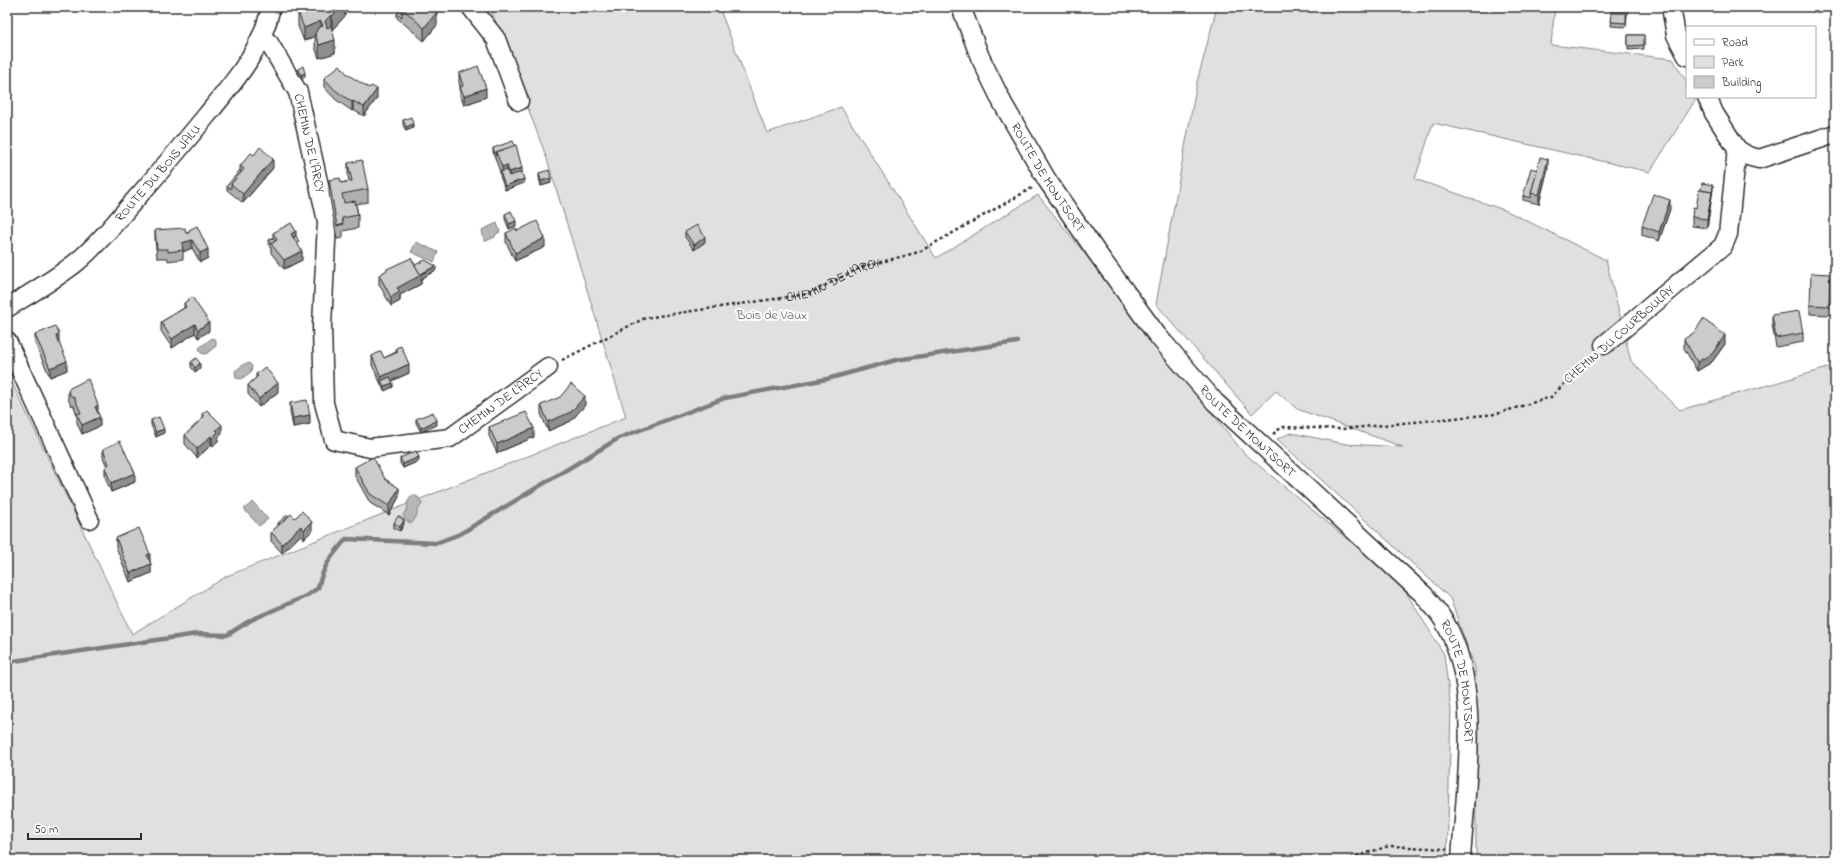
<svg xmlns="http://www.w3.org/2000/svg" width="1842" height="867" viewBox="0 0 1842 867" font-family="'Indie Flower',sans-serif">
<style>
.green{fill:#e0e0e0;stroke:#868686}
.water{fill:#b6b6b6;stroke:#7e7e7e}
.lines{fill:none;stroke-linecap:round;stroke-linejoin:round}
.stream{stroke:#7e7e7e;stroke-width:4.5}
.minor-casing{stroke:#2b2b2b;stroke-width:21}
.path{stroke:#2b2b2b;stroke-width:2.5;stroke-dasharray:3 3;stroke-linecap:butt}
.minor{stroke:#fff;stroke-width:18}
.wall{fill:#afafaf;stroke:#2b2b2b}
.shaded-wall{fill:#8e8e8e;stroke:#2b2b2b}
.building{fill:#cbcbcb;stroke:#2b2b2b}
.labels{text-anchor:middle;dominant-baseline:central;stroke-width:4;stroke-linejoin:round;paint-order:stroke}
.street-label{font-size:13px;fill:#2b2b2b;stroke:#fff}
.park-label{font-size:13px;fill:#585858;stroke:#fff}
</style>
<rect width="100%" height="100%" fill="#fff"/>
<filter id="ink" filterUnits="userSpaceOnUse"><feTurbulence type="fractalNoise" baseFrequency=".025" numOctaves="2"/><feDisplacementMap in="SourceGraphic" scale="8" xChannelSelector="R" yChannelSelector="G"/><feConvolveMatrix kernelMatrix="1 2 1 2 8 2 1 2 1" color-interpolation-filters="sRGB"/></filter>
<g filter="url(#ink)">
<g class="green">
<path d="M490 7H719L767 133 841 107 936 258 1038 195 1244 453 1400 583 1444 654 1451 710 1447 860H7V372L132 634 227 576 626 417 547 159Z"/>
<path d="M1217 7H1555L1551 45 1673 59 1687 83V97H1695L1696 99 1650 172 1433 123 1415 179 1507 211 1606 260 1631 361 1680 410 1835 366V860H1476L1475 668 1450 598 1277 439 1291 433 1346 444 1403 447 1297 409 1276 391 1252 414 1156 304 1197 82Z"/>
</g>
<g class="water">
<path d="M497 223 500 232 496 234 495 237 486 241H484L482 230Z"/>
<path d="M416 242 438 252 434 262 411 252Z"/>
<path d="M212 338 216 340V346L206 354 201 353 199 348Z"/>
<path d="M249 363 252 366 251 372 241 379 236 378 235 371 244 364Z"/>
<path d="M412 495 418 497 422 504 417 511V515L412 523C408 523 404 519 403 515L408 507 407 503Z"/>
<path d="M253 502 268 519 259 526 244 509Z"/>
</g>
<g class="lines">
<path class="stream" d="M7 662 197 634 227 635 251 620 306 596 318 588C324 564 331 557 346 539L436 543 460 534 619 438 725 398 827 379 896 360 1017 342"/>
<g class="minor-casing">
<g id="minor">
<path d="M471 7 496 39 519 101"/>
<path id="s2" d="M961 7 980 57 1003 104 1047 180 1097 253 1157 335 1215 402 1424 595C1430 603 1439 612 1444 621 1483 686 1465 787 1461 860"/>
<path d="M1671 7 1676 35 1687 56"/>
<path id="s3" d="M262 38 269 43 298 92 327 221 322 326 324 403 334 440 370 448 450 438 548 367"/>
<path d="M1737 149 1748 156 1759 159 1835 134"/>
<path id="s4" d="M7 308C31 293 56 279 78 261 102 241 121 215 142 192 164 167 186 141 207 115 234 82 262 50 271 7"/>
<path d="M7 341 89 519"/>
<path d="M1604 345 1723 246 1728 234 1737 149 1714 113 1707 97"/>
</g>
</g>
<g class="path">
<path id="s1" d="M562 360 645 318 808 294 862 267 919 252 1032 188"/>
<path d="M1273 434 1282 427 1342 429 1496 414 1551 397 1593 355"/>
<path d="M1345 860 1389 846 1447 849"/>
</g>
<use href="#minor" class="minor"/>
</g>
<g class="wall">
<path d="M304 7H345V16L332 30 335 53 319 58 315 47V36L304 41 298 26V12L304 10Z"/>
<path d="M400 7H430L437 25 424 41 402 22 397 18V14L400 9Z"/>
<path d="M1611 7H1628L1626 27 1611 26 1612 17H1611Z"/>
<path d="M1628 35H1644V49L1628 50Z"/>
<path d="M298 69 305 77 301 79 298 73Z"/>
<path d="M459 73 486 97 464 105 460 96V87L459 82Z"/>
<path d="M347 74 377 98 364 116 353 110 352 111 335 99 324 87V78Z"/>
<path d="M403 120 413 128 406 131 403 125Z"/>
<path d="M493 148 522 172 524 183 505 190 500 176V172L493 152Z"/>
<path d="M348 163 368 189V202L356 204 358 215V228L343 231V238L337 239 329 193V180L341 183 349 181 348 176Z"/>
<path d="M240 166 273 168 243 203 227 190V186L240 170Z"/>
<path d="M1548 168 1539 204 1523 200V196L1537 170Z"/>
<path d="M539 173 551 183 541 186 539 178Z"/>
<path d="M1713 189 1707 228 1692 226V217L1696 208Z"/>
<path d="M1670 209 1659 241 1642 235V226Z"/>
<path d="M505 214 516 226 509 229 505 219Z"/>
<path d="M155 230 189 233 208 258 200 262 192 248 183 252V259L168 261V258H157L155 239Z"/>
<path d="M517 231 545 247 515 261 506 242V233Z"/>
<path d="M685 232 705 242 694 250 685 237Z"/>
<path d="M273 233 296 237 302 260 284 269 271 253V249L269 245V240L273 238Z"/>
<path d="M415 265 436 270 421 279V284L400 295V301L391 306 379 284V275L387 271V269Z"/>
<path d="M1830 274 1829 315 1810 314V305Z"/>
<path d="M184 303 209 331 198 338 195 333 172 348 161 331V322L184 308Z"/>
<path d="M1772 315 1803 333V342L1776 347 1772 324Z"/>
<path d="M35 335 59 343 67 370 50 377 35 344Z"/>
<path d="M1684 339 1725 344 1712 362 1697 371 1684 348Z"/>
<path d="M396 348 409 373 392 381 393 387 384 391 372 365V356L384 358 396 352Z"/>
<path d="M191 362 200 368 195 372 191 367Z"/>
<path d="M256 374 278 392 259 407 248 394V385L256 378Z"/>
<path d="M68 391 98 414 100 426 82 434 77 423V415L74 406 71 405 68 399Z"/>
<path d="M290 403 310 424 293 427 290 412Z"/>
<path d="M541 405H585L571 421 548 431 541 414Z"/>
<path d="M202 414 222 434 218 438V441L212 447 211 445 197 458 185 444V435L202 419Z"/>
<path d="M416 419 437 425 421 432 416 423Z"/>
<path d="M151 420 164 433 156 437 151 425Z"/>
<path d="M489 427 534 437 497 453 489 436Z"/>
<path d="M103 449 135 482 111 492 105 477V468L107 467 103 457Z"/>
<path d="M400 458 419 461 403 468 400 463Z"/>
<path d="M355 467 385 479 399 497 389 515 370 503 355 476Z"/>
<path d="M289 516 295 518 312 531 304 539 301 535 282 553 271 541V532L278 526V523Z"/>
<path d="M394 523 404 524 400 531 394 528Z"/>
<path d="M116 538 150 561 151 573 130 582 116 547Z"/>
</g>
<g class="shaded-wall">
<path d="M341 7H345V16L332 30V16Z"/>
<path d="M437 12V25L424 41V28Z"/>
<path d="M331 15V29L325 34V21Z"/>
<path d="M321 21V34H315V36L304 41V28Z"/>
<path d="M335 40V53L319 58V45Z"/>
<path d="M305 73V77L301 79V75Z"/>
<path d="M486 88V97L464 105V96Z"/>
<path d="M377 89V98L364 116V107Z"/>
<path d="M353 101V110L352 111V102Z"/>
<path d="M413 124V128L406 131V127Z"/>
<path d="M273 159V168L243 203V194Z"/>
<path d="M1548 159V168L1539 204V195Z"/>
<path d="M507 165V174L502 176V167Z"/>
<path d="M522 168V177L509 181V172Z"/>
<path d="M551 178V183L541 186V181Z"/>
<path d="M524 179V183L505 190V186Z"/>
<path d="M1713 185V189L1707 228V219Z"/>
<path d="M1670 200V209L1659 241V232Z"/>
<path d="M516 221V226L509 229V224Z"/>
<path d="M296 231V240L293 242 291 234Z"/>
<path d="M705 237V242L694 250V245Z"/>
<path d="M545 238V247L515 261V253Z"/>
<path d="M192 240V248L183 252 182 243Z"/>
<path d="M208 249V258L200 262V253Z"/>
<path d="M302 251V260L284 269V260Z"/>
<path d="M436 266V270L421 279V284L400 295V301L391 306V297L397 288Z"/>
<path d="M209 322V331L198 338V330Z"/>
<path d="M195 324V333L172 348V339Z"/>
<path d="M59 334V343L56 336Z"/>
<path d="M1725 335V344L1712 362 1697 371V362Z"/>
<path d="M67 361V370L50 377V368Z"/>
<path d="M200 363V368L195 372V368Z"/>
<path d="M409 364V373L383 385 381 381V377Z"/>
<path d="M278 383V392L259 407V399Z"/>
<path d="M393 383V387L384 391V386Z"/>
<path d="M585 396V405L571 421 548 431V422Z"/>
<path d="M98 405V414L95 407Z"/>
<path d="M310 415V424L293 427V418Z"/>
<path d="M100 417V426L82 434V425Z"/>
<path d="M437 420V425L421 432V428Z"/>
<path d="M222 425V434L218 438V441L212 447V438L216 430Z"/>
<path d="M534 428V437L497 453V444Z"/>
<path d="M164 429V433L156 437V432Z"/>
<path d="M211 436V445L197 458V449Z"/>
<path d="M419 457V461L403 468V464Z"/>
<path d="M135 473V482L111 492V483Z"/>
<path d="M399 488V497L389 515V506Z"/>
<path d="M404 520V524L400 531V527Z"/>
<path d="M312 522V531L304 539V530Z"/>
<path d="M301 526V535L282 553V544Z"/>
<path d="M150 554V563L147 555Z"/>
<path d="M151 564V573L130 582V573Z"/>
</g>
<g class="building">
<path d="M305 7H341L332 16 331 15 325 21 327 28 331 26 335 40 319 45 315 34 318 28 323 26 321 21 304 28 298 12 306 9Z"/>
<path d="M402 7H403L402 8V17L397 14Z"/>
<path d="M403 7H430L437 12 424 28 402 8Z"/>
<path d="M1612 13H1626V23L1611 22Z"/>
<path d="M1628 35H1644V45L1628 46Z"/>
<path d="M340 65 347 74 369 88 371 86 377 89 364 107 353 101 352 102 335 90 324 78Z"/>
<path d="M303 66 305 73 301 75 298 69Z"/>
<path d="M478 66 486 88 464 96 460 87 463 86 459 73Z"/>
<path d="M411 117 413 124 406 127 403 120Z"/>
<path d="M513 141 515 146 496 152V156L493 148Z"/>
<path d="M516 145 522 168 509 172 507 165 502 167 496 152Z"/>
<path d="M260 147 273 159 243 194 231 184 244 169 240 166 251 153 254 155Z"/>
<path d="M1540 157 1548 159 1539 195 1531 193Z"/>
<path d="M362 160 368 189 342 194 344 203 355 201 358 215 342 218 343 224 337 226 329 180 340 178 341 183 352 181 348 163Z"/>
<path d="M1531 168 1537 170 1531 193V198L1523 196Z"/>
<path d="M240 170 241 172 231 184V189L227 186Z"/>
<path d="M507 170 509 176 522 172 524 179 505 186 500 172Z"/>
<path d="M549 170 551 178 541 181 539 173Z"/>
<path d="M1702 183 1713 185 1712 195V192L1701 190Z"/>
<path d="M1699 190 1712 192 1707 219 1692 217 1693 207 1696 208Z"/>
<path d="M1653 194 1670 200 1659 232 1642 226Z"/>
<path d="M511 211 516 221 509 224 505 214Z"/>
<path d="M537 221 545 238 515 253 506 233 516 228 517 231Z"/>
<path d="M291 223 296 231 291 234 302 251 284 260 271 244 277 240 273 233Z"/>
<path d="M697 225 705 237 694 245 685 232Z"/>
<path d="M197 226 208 249 200 253 192 240 182 243 183 250 168 252V249H157L155 230 185 228 186 233H189V230Z"/>
<path d="M296 236 299 242 297 243 293 237Z"/>
<path d="M273 238 275 241 271 244 269 240Z"/>
<path d="M411 258 421 275 397 288 400 292 391 297 379 275 387 270V269Z"/>
<path d="M425 260 436 266 420 274 415 265Z"/>
<path d="M1811 273 1830 274 1829 306 1810 305Z"/>
<path d="M192 297 209 322 198 330 195 324 172 339 161 322 186 307 184 303Z"/>
<path d="M1799 311 1803 333 1776 338 1772 315Z"/>
<path d="M1703 319 1725 335 1712 354 1697 362 1684 339 1695 332Z"/>
<path d="M55 326 59 334 56 336 67 361 50 368 35 335Z"/>
<path d="M401 346 409 364 381 377 372 356 381 351 384 358 398 352 396 348Z"/>
<path d="M196 358 200 363 195 368 191 362Z"/>
<path d="M265 367 278 383 259 399 248 385 258 376 256 374Z"/>
<path d="M390 377 393 383 384 386 381 381Z"/>
<path d="M88 379 98 405 95 407 100 417 82 425 77 414 81 413 74 397 71 396 68 391 70 388Z"/>
<path d="M571 384 585 396 571 412 548 422 541 405 560 397Z"/>
<path d="M307 400 310 415 293 418 290 403Z"/>
<path d="M207 410 222 425 216 430 218 432 212 438 211 436 197 449 185 435 204 417 202 414Z"/>
<path d="M433 412 437 420 421 428 416 419Z"/>
<path d="M526 412 534 428 497 444 489 427Z"/>
<path d="M159 417 164 429 156 432 151 420Z"/>
<path d="M120 441 135 473 111 483 105 468 109 464 103 449Z"/>
<path d="M416 451 419 457 403 464 400 458Z"/>
<path d="M373 457 385 479 399 488 389 506 370 494 355 467Z"/>
<path d="M302 511 312 522 304 530 301 526 282 544 271 532 291 514 295 518Z"/>
<path d="M287 515 289 516 280 524 278 523Z"/>
<path d="M398 516 404 520 400 527 394 523Z"/>
<path d="M139 528 150 554 147 555 151 564 130 573 116 538Z"/>
</g>
</g>
<g class="labels">
<g class="street-label">
<text stroke="none"><textPath href="#s3" startOffset="118">CHEMIN DE L'ARCY</textPath></text>
<text stroke="none"><textPath href="#s4" startOffset="204">ROUTE DU BOIS JALU</textPath></text>
<text stroke="none"><textPath href="#s2" startOffset="192">ROUTE DE MONTSORT</textPath></text>
<text stroke="none"><textPath href="#s1" startOffset="286">CHEMIN DE L'ARCY</textPath></text>
<text transform="translate(1619 335) rotate(-41)">CHEMIN DU COURBOULAY</text>
<text stroke="none"><textPath href="#s3" startOffset="598">CHEMIN DE L'ARCY</textPath></text>
<text stroke="none"><textPath href="#s2" startOffset="516">ROUTE DE MONTSORT</textPath></text>
<text stroke="none"><textPath href="#s2" startOffset="853">ROUTE DE MONTSORT</textPath></text>
</g>
<g class="park-label">
<text x="772" y="315">Bois de Vaux</text>
</g>
</g>
<rect width="1842" height="867" fill="none" stroke="#fff" stroke-width="24"/>
<rect x="12" y="12" width="1818" height="843" fill="none" stroke="#2b2b2b" stroke-width="1.5" filter="url(#ink)"/>
<rect x="1686" y="26" width="130" height="72" fill="#ffffff" stroke="#aaaaaa"/>
<rect x="1694" y="39" width="20" height="6" fill="#ffffff" stroke="#aaaaaa"/>
<text x="1722" y="46" font-size="12" fill="#2b2b2b">Road</text>
<rect x="1694" y="56" width="20" height="12" fill="#e0e0e0" stroke="#aaaaaa"/>
<text x="1722" y="66" font-size="12" fill="#2b2b2b">Park</text>
<rect x="1694" y="76" width="20" height="12" fill="#cbcbcb" stroke="#aaaaaa"/>
<text x="1722" y="86" font-size="12" fill="#2b2b2b">Building</text>
<path d="M28 833v6h113v-6" fill="none" stroke="#2b2b2b" stroke-width="2"/>
<text x="34" y="833" font-size="12" fill="#2b2b2b" stroke="#ffffff" stroke-width="3" paint-order="stroke">50 m</text>
</svg>
